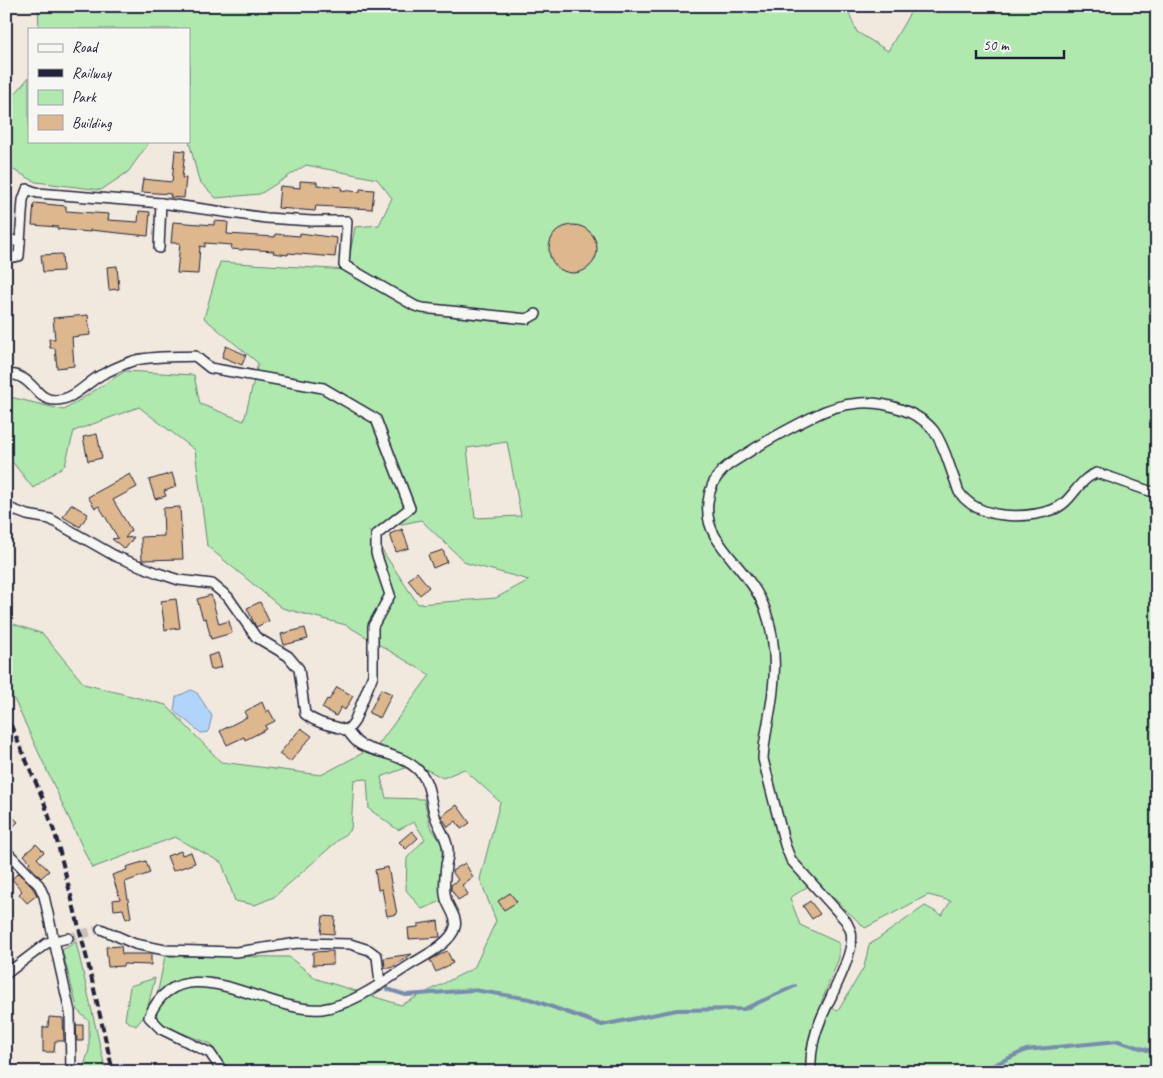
<svg xmlns="http://www.w3.org/2000/svg" width="1163" height="1078" viewBox="0 0 1163 1078" font-family="Caveat,sans-serif">
<style>
.green{fill:#afe9ae;stroke:#688674;fill-rule:evenodd}
.water{fill:#b1d5fa;stroke:#788dae}
.lines{fill:none;stroke-linecap:round;stroke-linejoin:round}
.stream{stroke:#788dae;stroke-width:4}
.building{fill:#ddb78e;stroke:#22223b}
.minor-tunnel{stroke:#c8c1bd;stroke-width:9;stroke-dasharray:9 4.5;stroke-linecap:butt}
.minor-casing{stroke:#22223b;stroke-width:12}
.minor{stroke:#f6f6f2;stroke-width:9}
.rail{stroke:#22223b;stroke-width:4;stroke-dasharray:8 4;stroke-linecap:butt}
</style>
<rect width="100%" height="100%" fill="#f1e9de"/>
<filter id="ink" filterUnits="userSpaceOnUse"><feTurbulence type="fractalNoise" baseFrequency=".02" numOctaves="2"/><feDisplacementMap in="SourceGraphic" scale="10" xChannelSelector="R" yChannelSelector="G"/><feConvolveMatrix kernelMatrix="1 2 1 2 8 2 1 2 1" color-interpolation-filters="sRGB"/></filter>
<g filter="url(#ink)">
<g class="green">
<path d="M38 6H846L857 32 888 51 914 6H1157V1072H228L211 1044 163 1026 154 1011 165 956 289 957 317 979 401 1005 474 968 496 921 480 879 500 802 464 769 443 778 416 764 381 777 386 798 424 799 430 826 442 844V901L422 909 406 890 407 858 425 839 414 822 398 830 369 809 367 779 354 780 351 829 274 897 255 905 235 901 222 863 175 837 92 868 6 682V626L8 622 43 634 84 684 166 705 221 762 321 775 378 745 430 675 346 625 282 608 207 546 195 450 139 407 74 431 65 465 33 488 6 454V396L64 410 125 371 194 375 200 404 244 421 258 363 204 318 220 262 347 270 355 227 379 225 392 198 377 179 306 165 260 194 216 198 199 181 189 141V29H39ZM507 442 521 516 475 518 467 448ZM421 520 466 563 529 580 496 598 418 604 369 531ZM816 881 865 928 928 895 951 901 942 915 925 906 869 945 864 967 838 1011 821 1003 839 958V943L800 925 790 898Z"/>
<path d="M29 77V141H150L128 172 101 190 36 182 6 166V105Z"/>
<path d="M76 942 106 1072H82L89 1050V1021L78 1011 62 950Z"/>
<path d="M155 978 146 1014 136 1026 125 1020 130 986Z"/>
</g>
<path class="water" d="M191 690 197 693 212 716 208 732 201 733 174 711 176 697Z"/>
<g class="lines">
<g class="stream">
<path d="M387 989 406 995 474 990 530 999 602 1025 677 1010 744 1009 795 986"/>
<path d="M979 1072 1026 1050 1118 1041 1157 1053"/>
</g>
</g>
<g class="building">
<path d="M175 150 185 151 182 178H186L184 198 170 197 171 194 141 192 143 179 172 182Z"/>
<path d="M300 181 317 182V185L342 187 341 190 360 192V189L374 190 372 209 316 206 315 211 278 208 280 186 300 188Z"/>
<path d="M34 203 66 206V211L109 214 108 220 138 222 139 211 150 212 148 236 90 230V232L67 230 57 229 58 227 32 225Z"/>
<path d="M214 221 228 222 227 234 275 237V234L300 236V233L337 238 335 257 288 253V255L273 253 274 251 243 249V250L231 249 232 245 205 243V247L200 246 198 274 177 273 180 243H171L173 222 214 225Z"/>
<circle cx="573" cy="249" r="24"/>
<path d="M62 254 63 271 43 272 41 255Z"/>
<path d="M117 266 119 289 109 290 107 267Z"/>
<path d="M88 315 90 335 72 337 74 366 57 368 55 348H50L49 339H55L53 318Z"/>
<path d="M226 346 246 355 242 365 222 357Z"/>
<path d="M97 434 102 458 88 461 83 437Z"/>
<path d="M172 473 176 487 164 491 166 496 155 499 149 480Z"/>
<path d="M130 474 137 487 113 500 131 530 125 538 134 537 125 549 112 539 118 538 99 506 95 508 88 497Z"/>
<path d="M71 504 88 514 80 527 63 517Z"/>
<path d="M180 507 183 559 142 560 141 537 164 536 163 508Z"/>
<path d="M402 529 409 548 396 552 390 534Z"/>
<path d="M443 550 447 562 433 568 428 555Z"/>
<path d="M417 572 429 587 420 595 408 580Z"/>
<path d="M211 595 219 624 229 621 232 633 211 639 206 618 203 619 197 599Z"/>
<path d="M176 599 180 628 165 630 161 601Z"/>
<path d="M260 602 269 621 256 627 247 608Z"/>
<path d="M305 628 308 639 284 645 281 634Z"/>
<path d="M218 653 222 667 211 670 208 656Z"/>
<path d="M337 687 353 696 345 710 341 707 336 716 322 708 327 699 329 700Z"/>
<path d="M381 689 392 694 380 718 369 713Z"/>
<path d="M262 702 266 712 269 710 275 721 265 726 267 729 245 740 244 737 227 745 220 731 247 717 244 712Z"/>
<path d="M301 728 312 736 290 762 279 754Z"/>
<path d="M457 805 470 823 461 829 456 821 448 827 441 816Z"/>
<path d="M6 810 18 822 6 833Z"/>
<path d="M412 831 418 838 406 849 399 842Z"/>
<path d="M36 844 44 852 37 858 49 871 41 878 28 864 30 862 24 855Z"/>
<path d="M181 851 182 855 191 852 195 863 173 871 167 856Z"/>
<path d="M146 861 150 873 125 882 131 917 126 919 123 909 114 910 113 900 120 899 112 875 127 870 126 867Z"/>
<path d="M465 863 473 877 462 885 468 894 458 900 451 889V885L458 880 452 871Z"/>
<path d="M388 867 397 914 387 916 382 889 378 890 375 870Z"/>
<path d="M18 873 32 887 37 895 27 903 19 894 22 891 12 879Z"/>
<path d="M510 893 517 902 504 910 498 901Z"/>
<path d="M810 901 820 914 812 919 803 906Z"/>
<path d="M323 916 335 917 334 934 321 933Z"/>
<path d="M438 921 440 937 409 939 408 928 418 927V924Z"/>
<path d="M121 946 122 954H151V965L123 964V966L108 967 106 947Z"/>
<path d="M333 951V964L313 965V952Z"/>
<path d="M447 951 453 963 436 972 430 960Z"/>
<path d="M412 954 391 968H385L384 958Z"/>
<path d="M49 1017 63 1018 64 1041H55L54 1052H43V1027H48Z"/>
<path d="M76 1025H83V1041H77Z"/>
</g>
<g class="lines">
<path class="minor-tunnel" d="M68 938 101 929"/>
<g class="minor-casing">
<g id="minor">
<path d="M6 239 20 242"/>
<path d="M159 248 161 203"/>
<path d="M6 258 19 256 23 200 27 189 38 193 161 203 266 218 312 221H347L344 265 415 306 422 308 527 319 536 314"/>
<path d="M6 374C34 374 34 400 55 400 74 400 85 384 101 375 111 370 123 364 133 361 146 356 179 357 195 356L210 368 323 388 376 419 410 508 376 535V553L390 595 373 626V675L354 722 347 731"/>
<path d="M6 507 27 515 50 519 115 556 158 573 179 580 212 584 228 597 256 637 288 656 299 669 305 714C315 722 324 724 336 727 339 728 344 729 347 731 352 735 354 742 363 746 381 754 403 755 418 770 431 782 430 803 436 819 440 830 447 838 448 850 449 855 447 860 446 865 445 876 443 888 446 899 448 907 458 918 455 927 452 942 425 956 413 963 386 980 355 1004 322 1009 268 1015 180 941 149 1017L161 1029 210 1053 223 1072"/>
<path d="M6 851 39 885 44 896 70 1012 71 1072"/>
<path d="M101 929 135 944 165 950 236 952 298 943 350 944 369 950 377 956 380 984"/>
<path d="M6 974 47 943 68 938"/>
<path d="M811 1072C810 1054 814 1035 821 1019 829 999 856 952 851 932 850 929 848 925 846 921L791 860 785 845 763 759C764 736 771 713 773 690 776 664 774 634 765 609 754 580 730 561 715 536 703 516 706 487 722 471 727 465 735 461 741 457 764 442 788 429 812 417 827 409 844 404 860 403 884 401 920 412 934 431 944 445 948 462 954 478 956 482 957 488 959 492 978 520 1024 519 1052 510 1069 504 1074 489 1086 479 1089 476 1093 475 1096 473 1117 478 1136 488 1157 493"/>
</g>
</g>
<use href="#minor" class="minor"/>
<path class="rail" d="M6 714 43 799 56 837 88 963 113 1072"/>
</g>
</g>
<rect width="1163" height="1078" fill="none" stroke="#f6f6f2" stroke-width="25"/>
<rect x="12" y="12" width="1138" height="1053" fill="none" stroke="#22223b" stroke-width="2" filter="url(#ink)"/>
<rect x="28" y="28" width="162" height="115" fill="#f6f6f2" stroke="#a1a1a9"/>
<rect x="38" y="44" width="25" height="8" fill="#f6f6f2" stroke="#a1a1a9"/>
<text x="72" y="52" font-size="15" fill="#22223b">Road</text>
<rect x="38" y="69" width="25" height="8" fill="#22223b" stroke="#a1a1a9"/>
<text x="72" y="78" font-size="15" fill="#22223b">Railway</text>
<rect x="38" y="90" width="25" height="15" fill="#afe9ae" stroke="#a1a1a9"/>
<text x="72" y="102" font-size="15" fill="#22223b">Park</text>
<rect x="38" y="115" width="25" height="15" fill="#ddb78e" stroke="#a1a1a9"/>
<text x="72" y="128" font-size="15" fill="#22223b">Building</text>
<path d="M976 50v8h88v-8" fill="none" stroke="#22223b" stroke-width="2.5"/>
<text x="983" y="50" font-size="15" fill="#22223b" stroke="#f6f6f2" stroke-width="4" paint-order="stroke">50 m</text>
</svg>
